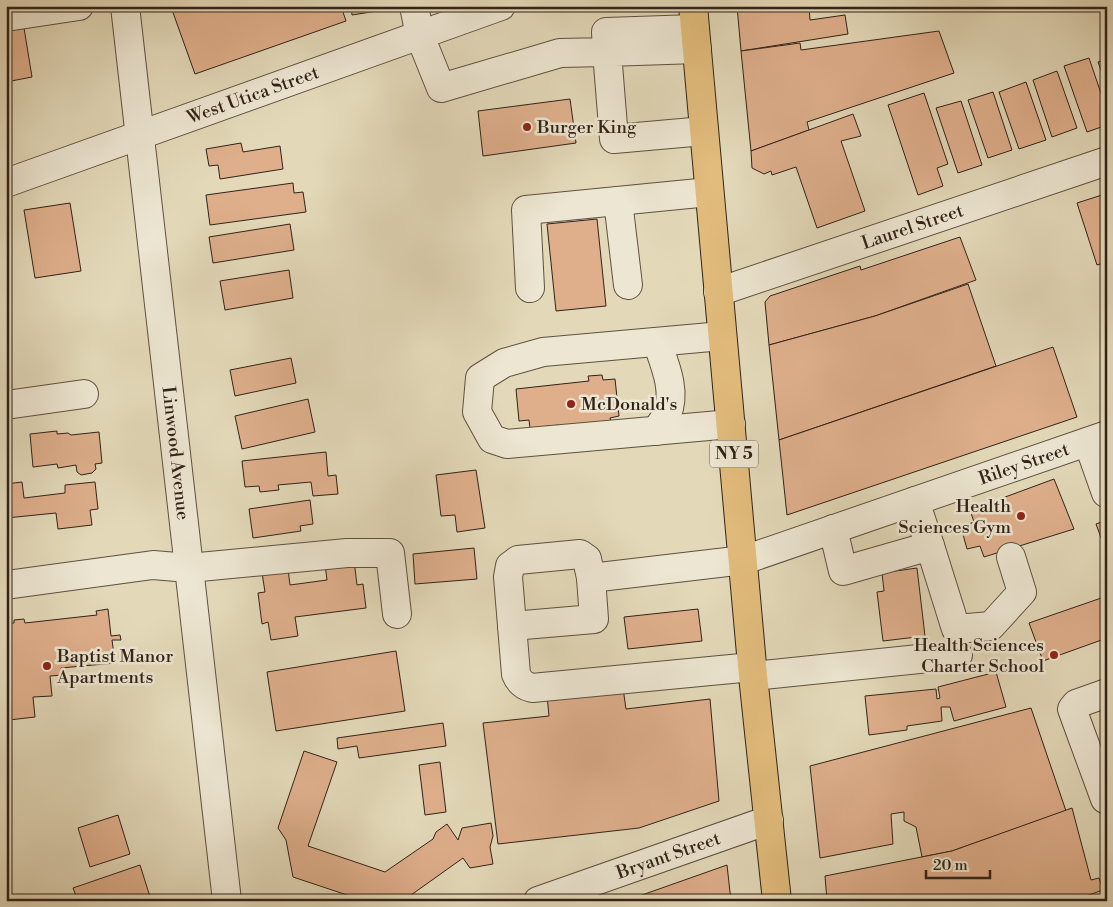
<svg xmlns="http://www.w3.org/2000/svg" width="1113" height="907" viewBox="0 0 1113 907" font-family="'Libre Bodoni',serif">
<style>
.building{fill:#dfaf8c;stroke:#312218}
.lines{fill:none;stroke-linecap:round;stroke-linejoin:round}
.minor-casing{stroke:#5e5040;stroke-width:30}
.major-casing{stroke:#312218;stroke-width:30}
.minor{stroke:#ede6d2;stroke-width:28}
.major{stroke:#e2bc7c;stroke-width:28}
.poi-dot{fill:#8f2418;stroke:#ede6d2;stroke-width:2}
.labels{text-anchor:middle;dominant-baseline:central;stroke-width:5;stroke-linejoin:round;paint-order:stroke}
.shield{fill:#ede6d2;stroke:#695d50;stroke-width:1}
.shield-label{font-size:16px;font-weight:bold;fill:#312218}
.street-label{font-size:18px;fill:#312218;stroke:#ede6d2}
.poi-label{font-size:18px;fill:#312218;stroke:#ede6d2;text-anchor:start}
</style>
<rect width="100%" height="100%" fill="#e3d9b9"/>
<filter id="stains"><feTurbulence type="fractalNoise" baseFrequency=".004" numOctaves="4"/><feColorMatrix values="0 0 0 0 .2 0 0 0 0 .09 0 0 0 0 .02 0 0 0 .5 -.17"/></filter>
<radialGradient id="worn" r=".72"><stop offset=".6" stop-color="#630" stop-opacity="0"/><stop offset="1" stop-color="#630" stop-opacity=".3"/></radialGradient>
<g class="building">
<path d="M228 6 230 11 242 6H341L346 21 195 74 171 7Z"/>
<path d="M351 6H403V7L352 15Z"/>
<path d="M737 6H809L810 20 845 15 848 34 741 51Z"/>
<path d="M24 28 32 77 6 82V31Z"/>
<path d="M939 31 954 73 807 122 809 130 751 151 741 51 800 43 801 50Z"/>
<path d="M1089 58 1107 111V125L1087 132 1064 66Z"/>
<path d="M1107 59V87L1098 62Z"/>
<path d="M1057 71 1077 128 1052 137 1033 80Z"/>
<path d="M1026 82 1046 140 1019 149 999 92Z"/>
<path d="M993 92 1012 150 988 158 968 100Z"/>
<path d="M924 93 948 164 937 168 943 186 918 195 888 105Z"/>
<path d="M570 99 576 143 483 156 478 111Z"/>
<path d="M961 101 982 165 958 173 936 108Z"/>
<path d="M853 114 861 136 841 141 865 211 817 228 796 167 772 175 771 171 764 174 752 168 751 151Z"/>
<path d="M241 143 243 152 280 146 283 169 220 179 218 165 209 166 206 149Z"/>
<path d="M293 183 294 193 303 192 306 212 210 225 206 195Z"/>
<path d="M1102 195 1107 210V262L1097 265 1077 203Z"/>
<path d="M70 203 81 271 35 278 24 210Z"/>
<path d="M597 219 606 306 556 311 547 224Z"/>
<path d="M290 224 294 250 213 263 209 237Z"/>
<path d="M960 237 976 280 875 316 769 345 765 302 770 296 860 266 861 270Z"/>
<path d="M289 270 293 298 225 310 220 281Z"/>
<path d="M968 284 996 366 779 440 769 345 875 316Z"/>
<path d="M1053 347 1077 417 787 515 779 440Z"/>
<path d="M291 358 296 383 235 396 230 370Z"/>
<path d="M602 375 603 380 615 379 619 416 610 418 611 422 559 427V425L530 428 529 420 519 421 516 389 589 381 588 376Z"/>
<path d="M308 399 315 432 242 449 235 416Z"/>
<path d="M57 431V434L68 433 71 435 99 432 102 463 95 464 96 469 92 473 81 475 77 472 76 465 58 468 57 464 33 467 30 434Z"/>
<path d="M326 452 328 476 336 475 338 494 313 496 311 482 278 485 279 490 260 492 259 486 245 487 242 461Z"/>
<path d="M476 470 485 528 457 532 455 515 441 516 436 475Z"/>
<path d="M1054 479 1074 529 984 557 980 546 967 549 961 527 974 522 970 510Z"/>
<path d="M22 482 24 498 65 493V485L95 482 98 509 90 510 92 525 58 529 56 513 6 518V484Z"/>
<path d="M310 500 313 524 300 526 301 531 253 538 249 509Z"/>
<path d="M1107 520V554L1096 524Z"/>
<path d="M474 548 477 579 415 584 413 554Z"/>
<path d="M354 560 357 585 363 584 366 608 295 617 298 636 271 640 268 622 262 624 258 593 265 592 262 573 288 569 290 585 327 580 325 564Z"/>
<path d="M917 568 925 636 883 641 877 592 884 591 882 573Z"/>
<path d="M1107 596V638L1043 661 1029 623Z"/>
<path d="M108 609 111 636 120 635 121 640H112L115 663 61 668 62 675 50 676 52 696 33 697 35 717 9 720 8 706H6V624L14 623V620L24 619 25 623 97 615 96 611Z"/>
<path d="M698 609 702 641 628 649 624 617Z"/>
<path d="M396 651 405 711 276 731 267 672Z"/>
<path d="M996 672 1006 707 954 721 950 707H941L942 721 907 726V730L869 735 865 696 936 689 937 699 940 698 938 687Z"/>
<path d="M623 688 626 709 710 699 719 801 639 828 498 844 483 723 549 716 547 695Z"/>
<path d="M1031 708 1066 811 952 851 922 857 916 827 904 821V812L891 814 893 844 820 858 810 766Z"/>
<path d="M443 723 446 746 359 758 357 746 338 749 337 738Z"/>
<path d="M304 751 337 762 308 846 385 872 433 839 436 832 447 824 458 840 462 828 491 823 493 836 490 847 493 864 470 868 463 858 404 900 398 901H365L293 877 286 840 278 828Z"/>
<path d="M440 762 446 812 425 815 419 765Z"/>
<path d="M1072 808 1091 880 1099 878 1103 890 1072 901H827L825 876 952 851Z"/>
<path d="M118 815 130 854 90 867 78 828Z"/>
<path d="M140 865 151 900 78 901 73 888Z"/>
<path d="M727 865 731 901H625Z"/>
</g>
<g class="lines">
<g class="minor-casing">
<g id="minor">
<path id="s1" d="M125 6 227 901"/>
<path d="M414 6 420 36 441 88 560 53 607 52 606 32 695 29"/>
<path d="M6 17 79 6"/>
<path d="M697 49 607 52 614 139 704 131"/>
<path id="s2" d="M6 183 501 6"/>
<path d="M618 201 628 285"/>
<path d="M530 288 526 210 709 192"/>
<path id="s3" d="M718 292 1107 161"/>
<path d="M722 336 543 352 504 363 480 378 477 412 492 439 507 444 731 424"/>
<path d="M6 405 84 394"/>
<path d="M656 431C660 425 664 420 667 414 677 391 664 363 657 342"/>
<path d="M1088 442 1106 493"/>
<path d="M915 501 930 546"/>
<path d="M833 529 843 571 930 546 956 629 991 626 1022 592 1011 557"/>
<path d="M6 585 153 565 189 568 347 553H390L397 614"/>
<path d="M512 626 594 619 591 578"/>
<path id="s4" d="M752 667 532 688C524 686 519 682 516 674L508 577 510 566 518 560 580 554 587 559 591 578 744 560 1107 435"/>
<path d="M753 676 958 655"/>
<path d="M1107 693 1076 704 1072 709 1105 799 1107 800"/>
<path id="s5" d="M538 901 769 820"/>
</g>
</g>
<g class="major-casing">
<path id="major" d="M693 6 753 676 777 901"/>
</g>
<use href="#minor" class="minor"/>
<use href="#major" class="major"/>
</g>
<g class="poi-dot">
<circle cx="527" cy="127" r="5"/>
<circle cx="571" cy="404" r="5"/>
<circle cx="1021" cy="516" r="5"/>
<circle cx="1054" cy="655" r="5"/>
<circle cx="47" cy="666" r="5"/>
</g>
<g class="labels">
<rect class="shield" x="710" y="440.5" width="48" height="27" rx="4"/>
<g class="shield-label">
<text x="734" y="454">NY 5</text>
</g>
<g class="street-label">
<text stroke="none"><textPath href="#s2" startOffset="262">West Utica Street</textPath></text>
<text stroke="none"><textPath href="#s3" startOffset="205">Laurel Street</textPath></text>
<text stroke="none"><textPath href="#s1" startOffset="450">Linwood Avenue</textPath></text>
<text stroke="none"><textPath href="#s4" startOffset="902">Riley Street</textPath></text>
<text stroke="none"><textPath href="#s5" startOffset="138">Bryant Street</textPath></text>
</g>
<g class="poi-label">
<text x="537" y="127">Burger King</text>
<text x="581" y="404">McDonald's</text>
<text x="1011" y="506" text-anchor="end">Health<tspan x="1011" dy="21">Sciences Gym</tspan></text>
<text x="1044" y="645" text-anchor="end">Health Sciences<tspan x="1044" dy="21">Charter School</tspan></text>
<text x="57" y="656">Baptist Manor<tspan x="57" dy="21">Apartments</tspan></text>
</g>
</g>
<rect width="1113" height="907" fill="none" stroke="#e3d9b9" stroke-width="25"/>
<rect x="8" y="8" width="1098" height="892" fill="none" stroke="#312218" stroke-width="2.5"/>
<rect x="12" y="12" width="1088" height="882" fill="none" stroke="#312218"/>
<path d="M926 870v8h64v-8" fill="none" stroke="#312218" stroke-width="2.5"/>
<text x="933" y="870" font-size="15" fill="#312218" stroke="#ede6d2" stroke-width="4" paint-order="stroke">20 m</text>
<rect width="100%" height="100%" filter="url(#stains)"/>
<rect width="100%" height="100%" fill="url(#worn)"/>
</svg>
